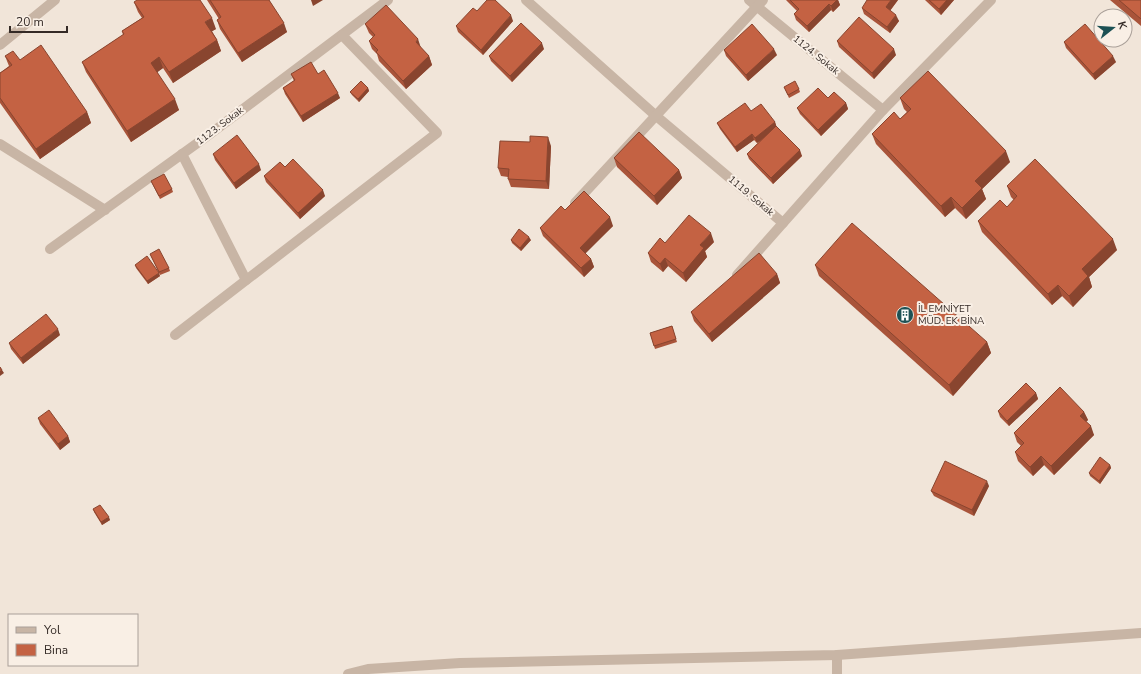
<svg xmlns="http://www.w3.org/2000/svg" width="1141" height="674" viewBox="0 0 1141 674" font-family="'Nunito Sans',sans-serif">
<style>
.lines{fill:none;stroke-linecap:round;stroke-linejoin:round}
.service{stroke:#c8b5a5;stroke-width:10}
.minor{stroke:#c8b5a5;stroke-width:10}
.wall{fill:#a9543a}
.shaded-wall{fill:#89452f}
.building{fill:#c46243;stroke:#89452f}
.labels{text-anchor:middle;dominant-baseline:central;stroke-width:4;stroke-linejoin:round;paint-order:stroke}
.street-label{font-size:10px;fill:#342a26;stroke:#f9efe5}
.poi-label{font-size:10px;fill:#342a26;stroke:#f9efe5;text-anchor:start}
</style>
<rect width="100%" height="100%" fill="#f1e5d9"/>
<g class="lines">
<path class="service" d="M837 674V655"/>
<g class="minor">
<path d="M526 0 655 115 783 223 883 110 991 0"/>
<path d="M749 0 883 110"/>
<path d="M0 45 55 0"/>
<path d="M0 144 105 210"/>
<path d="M182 154 246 280"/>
<path d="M575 203 763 0"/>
<path d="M50 249 210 134 388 0"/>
<path d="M737 275 783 223"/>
<path d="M175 335 437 133 342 35"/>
<path d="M348 674 368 669 460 663 837 655 1141 633"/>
</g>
</g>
<g class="wall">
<path d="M207 0H269L287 32 242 62 220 29 217 20 219 19Z"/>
<path d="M786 0H838L840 5 833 12 831 10 809 32 796 20 794 14 797 11Z"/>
<path d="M898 0 890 11 899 21 890 33 864 14 862 8Z"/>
<path d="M925 0H954L941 15Z"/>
<path d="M1110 0H1141V26Z"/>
<path d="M134 2 216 29 212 31 217 40 221 51 173 83 163 68 157 72 179 110 131 142 86 72 82 62 123 35 122 31 142 18 138 12Z"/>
<path d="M477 11 513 21 483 55 458 32 456 26Z"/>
<path d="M365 24 421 48 429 56 432 65 406 89 379 61 377 54 372 49 369 41 373 37 369 33Z"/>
<path d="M837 41 896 55 874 79 839 47Z"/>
<path d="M1064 42 1116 62 1095 80 1066 48Z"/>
<path d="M544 49 512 82 491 61 489 56Z"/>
<path d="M724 50 777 55 748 81 726 56Z"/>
<path d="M5 56 20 60 87 112 91 123 40 159 0 103V73L9 66Z"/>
<path d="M291 74H318L340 98 303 122 285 94 283 88 294 81Z"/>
<path d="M784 87 799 89 800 92 789 98Z"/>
<path d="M368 88 369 91 359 102 352 95 350 92Z"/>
<path d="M828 98 846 103 848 109 821 136 800 114 797 108Z"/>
<path d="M900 98 1010 162 982 189 986 199 966 219 955 208 945 217 876 144 872 134 900 119 907 112 904 109Z"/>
<path d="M751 111 775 122 776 126 802 156 773 184 749 159 747 154 760 141 757 143 754 140 737 152 720 129 717 123Z"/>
<path d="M551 146 549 189 511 187 508 179V177L501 176 498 168Z"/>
<path d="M213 154 261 170 236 189 215 160Z"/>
<path d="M614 158 679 170 682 178 657 205 617 167Z"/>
<path d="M285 167 325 196 300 219 266 182 264 176Z"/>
<path d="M151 181 172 189 173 192 160 199Z"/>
<path d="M1007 186 1117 250 1089 277 1092 287 1073 307 1062 296 1052 305 982 232 978 221 1007 207 1014 200 1011 197Z"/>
<path d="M565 210 613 226 585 253 591 259 594 267 584 277 543 236 540 228Z"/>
<path d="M511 240H531L521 251 512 243Z"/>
<path d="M714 242 705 251 707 257 686 282 668 266 663 272 651 262 648 253 665 243Z"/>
<path d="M150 254 169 268 170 271 160 275Z"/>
<path d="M135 265 160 276 148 284 136 268Z"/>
<path d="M815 265 987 342 991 353 953 396 819 276Z"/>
<path d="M777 274 780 283 712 342 694 321 691 312Z"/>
<path d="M672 326 677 342 655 349 650 333Z"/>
<path d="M60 335 23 364 11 349 9 343Z"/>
<path d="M1036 393 1038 399 1009 426 1000 417 998 411Z"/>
<path d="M1084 412 1088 420 1086 422 1094 435 1054 475 1044 465 1033 476 1018 461 1015 452 1021 446 1017 442 1014 433Z"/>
<path d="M38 418 68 436 70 442 60 450 40 424Z"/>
<path d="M1110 465 1111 468 1100 484 1090 476 1089 473Z"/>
<path d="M989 486 974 516 934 496 931 491Z"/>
<path d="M93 509 110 520 102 525 94 512Z"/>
</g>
<g class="shaded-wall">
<path d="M311 0H323L313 6Z"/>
<path d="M837 0H838L840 5 833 12 831 6Z"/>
<path d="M891 0H898L888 13 886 7Z"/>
<path d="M947 0H954L941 15 939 9Z"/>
<path d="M829 4 831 10 809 32 807 26Z"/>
<path d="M511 15 513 21 483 55 481 50Z"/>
<path d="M896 15 899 21 890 33 887 27Z"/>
<path d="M212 18 216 29 209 33 205 22Z"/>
<path d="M284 23 287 32 242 62 238 53Z"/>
<path d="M418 39 421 48 416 42Z"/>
<path d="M217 40 221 51 173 83 169 72Z"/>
<path d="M542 43 544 49 512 82 510 76Z"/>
<path d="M774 49 777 55 748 81 746 75Z"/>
<path d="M894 49 896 55 874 79 872 73Z"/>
<path d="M429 56 432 65 406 89 403 81Z"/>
<path d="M1113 56 1116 62 1095 80 1093 74Z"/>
<path d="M159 57 163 68 155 74 151 63Z"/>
<path d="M368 88 369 91 359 102 358 99Z"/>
<path d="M338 93 340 98 303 122 301 116Z"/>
<path d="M175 99 179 110 131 142 127 131Z"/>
<path d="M846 103 848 109 821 136 818 130Z"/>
<path d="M87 112 91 123 40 159 36 149Z"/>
<path d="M775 122 777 128 757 143 755 138Z"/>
<path d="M752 134 754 140 737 152 735 147Z"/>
<path d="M548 137 551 146 549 189 546 181Z"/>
<path d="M800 150 802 156 773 184 771 178Z"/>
<path d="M1006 151 1010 162 982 189 986 199 966 219 962 208 975 181Z"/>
<path d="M259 164 261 170 236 189 234 183Z"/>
<path d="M679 170 682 178 657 205 654 196Z"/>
<path d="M323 190 325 196 300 219 298 213Z"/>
<path d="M951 197 955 208 945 217 941 206Z"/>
<path d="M610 217 613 226 583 256 580 248Z"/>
<path d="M711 233 714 242 705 251 707 257 686 282 683 273 700 245Z"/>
<path d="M529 237 531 240 521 251 520 248Z"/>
<path d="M1113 239 1117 250 1089 277 1092 287 1073 307 1069 296 1082 269Z"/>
<path d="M665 258 668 266 663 272 660 264Z"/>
<path d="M591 259 594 267 584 277 581 268Z"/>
<path d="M159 273 160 276 148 284 147 281Z"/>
<path d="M777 274 780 283 712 342 709 334Z"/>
<path d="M1058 285 1062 296 1052 305 1048 294Z"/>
<path d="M58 329 60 335 23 364 21 358Z"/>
<path d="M987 342 991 353 953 396 949 385Z"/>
<path d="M2 370 4 373 0 376V372Z"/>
<path d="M1036 393 1038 399 1009 426 1007 421Z"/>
<path d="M1084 412 1088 420 1083 424 1080 416Z"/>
<path d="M1091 426 1094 435 1054 475 1051 466Z"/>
<path d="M68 436 70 442 60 450 58 444Z"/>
<path d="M1041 456 1044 465 1033 476 1030 467Z"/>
<path d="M1110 465 1111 468 1100 484 1099 481Z"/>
<path d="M987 481 989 486 974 516 972 510Z"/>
<path d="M109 517 110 520 102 525 101 522Z"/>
</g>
<g class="building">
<path d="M137 0H200L212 18 205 22 217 40 169 72 159 57 151 63 175 99 127 131 82 62 124 34 122 31 144 17 134 2Z"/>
<path d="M210 0H269L284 23 238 53 217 20 221 17Z"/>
<path d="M487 0H495L511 15 481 50 456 26 473 8 477 11Z"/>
<path d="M790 0H837L831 6 829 4 807 26 794 14 799 9Z"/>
<path d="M867 0H891L886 7 896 15 887 27 862 8Z"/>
<path d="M929 0H947L939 9Z"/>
<path d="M1119 0H1141V19Z"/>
<path d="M386 5 418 39 416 42 429 56 403 81 376 52 378 50 369 41 375 35 365 24Z"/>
<path d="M859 17 894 49 872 73 837 41Z"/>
<path d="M521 23 542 43 510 76 489 56Z"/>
<path d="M752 24 774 49 746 75 724 50Z"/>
<path d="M1085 24 1113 56 1093 74 1064 42Z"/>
<path d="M41 45 87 112 36 149 0 98V73L12 65 5 56 13 51 20 60Z"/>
<path d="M311 62 318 74 324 70 338 93 301 116 283 88 295 80 291 74Z"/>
<path d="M928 71 1006 151 975 181 982 188 962 208 951 197 941 206 872 134 894 112 900 119 911 109 900 98Z"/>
<path d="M361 81 368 88 358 99 350 92Z"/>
<path d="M795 81 799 89 788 95 784 87Z"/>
<path d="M818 88 828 98 834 92 846 103 818 130 797 108Z"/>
<path d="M745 103 751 111 761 104 775 122 755 138 752 134 735 147 717 123Z"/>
<path d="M776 126 800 150 771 178 747 154Z"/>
<path d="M639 132 679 170 654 196 614 158Z"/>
<path d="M237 135 259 164 234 183 213 154Z"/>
<path d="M530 136 548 137 546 181 508 179 509 169 498 168 500 141 530 142Z"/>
<path d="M293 159 323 190 298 213 264 176 280 162 285 167Z"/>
<path d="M1035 159 1113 239 1082 269 1088 276 1069 296 1058 285 1048 294 978 221 1000 200 1007 207 1017 196 1007 186Z"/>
<path d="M164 174 172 189 159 196 151 181Z"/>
<path d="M584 191 610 217 580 248 591 259 581 268 540 228 561 206 565 210Z"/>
<path d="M689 215 711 233 700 245 704 248 683 273 665 258 660 264 648 253 660 238 665 243Z"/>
<path d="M852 223 987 342 949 385 815 265Z"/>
<path d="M519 229 529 237 520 248 511 240Z"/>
<path d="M159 249 169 268 159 272 150 254Z"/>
<path d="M759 253 777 274 709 334 691 312Z"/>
<path d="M147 256 159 273 147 281 135 265Z"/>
<path d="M46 314 58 329 21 358 9 343Z"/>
<path d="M672 326 676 339 654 346 650 333Z"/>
<path d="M0 367 2 370 0 372Z"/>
<path d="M1026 383 1036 393 1007 421 998 411Z"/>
<path d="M1060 387 1084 412 1080 416 1091 426 1051 466 1041 456 1030 467 1015 452 1024 443 1014 433Z"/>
<path d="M49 410 68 436 58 444 38 418Z"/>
<path d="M1100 457 1110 465 1099 481 1089 473Z"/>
<path d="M945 461 987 481 972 510 931 491Z"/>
<path d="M100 505 109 517 101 522 93 509Z"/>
</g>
<defs>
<g id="building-disc" transform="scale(0.9)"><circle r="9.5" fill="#1d5154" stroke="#f9efe5"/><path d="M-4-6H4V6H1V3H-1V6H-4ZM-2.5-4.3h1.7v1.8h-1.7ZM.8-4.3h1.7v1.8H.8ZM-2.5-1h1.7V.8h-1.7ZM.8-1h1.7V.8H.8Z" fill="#fff"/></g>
</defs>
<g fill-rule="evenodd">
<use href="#building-disc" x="905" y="315"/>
</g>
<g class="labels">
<g class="street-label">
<text transform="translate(816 55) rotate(39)">1124. Sokak</text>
<text transform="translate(220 126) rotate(-37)">1123. Sokak</text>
<text transform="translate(751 196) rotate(40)">1119. Sokak</text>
</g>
<g class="poi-label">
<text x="918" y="309">İL EMNİYET<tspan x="918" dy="12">MÜD. EK BİNA</tspan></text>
</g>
</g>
<rect x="8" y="614" width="130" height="52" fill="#f9efe5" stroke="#aaa099"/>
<rect x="16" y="627" width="20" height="6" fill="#c8b5a5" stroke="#aaa099"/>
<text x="44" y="634" font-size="12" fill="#342a26">Yol</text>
<rect x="16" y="644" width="20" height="12" fill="#c46243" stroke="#aaa099"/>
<text x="44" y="654" font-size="12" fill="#342a26">Bina</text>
<g transform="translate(1113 28) rotate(73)"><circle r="19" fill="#f9efe5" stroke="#aaa099"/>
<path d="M0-3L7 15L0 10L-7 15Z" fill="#1d5154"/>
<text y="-6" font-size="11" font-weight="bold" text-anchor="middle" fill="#342a26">K</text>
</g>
<path d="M10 26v6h57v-6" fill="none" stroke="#342a26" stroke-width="2"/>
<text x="16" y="26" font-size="12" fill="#342a26" stroke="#f9efe5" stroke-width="3" paint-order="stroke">20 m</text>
</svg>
